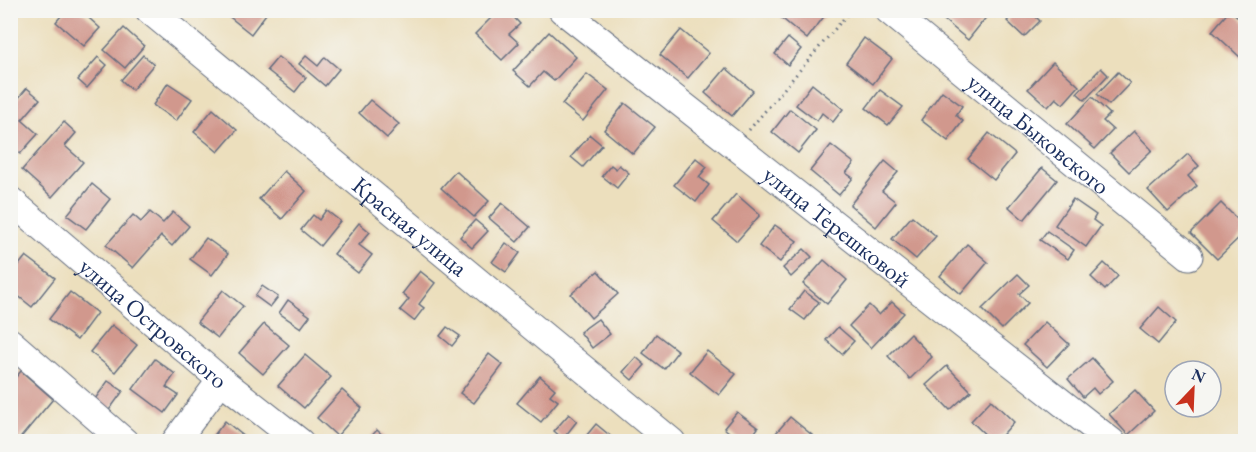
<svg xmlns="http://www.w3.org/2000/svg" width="1256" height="452" viewBox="0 0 1256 452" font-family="'EB Garamond',serif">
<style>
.building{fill:#d1988d}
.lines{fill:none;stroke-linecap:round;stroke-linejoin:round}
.minor-casing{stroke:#646d7f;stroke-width:29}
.path{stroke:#646d7f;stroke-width:3;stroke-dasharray:1.5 4.5;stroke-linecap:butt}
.minor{stroke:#fff;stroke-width:27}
.labels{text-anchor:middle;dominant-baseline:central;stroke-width:6;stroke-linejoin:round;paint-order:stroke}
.street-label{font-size:24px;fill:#1b2f5e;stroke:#f6f6f2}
</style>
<rect width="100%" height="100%" fill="#f6f6f2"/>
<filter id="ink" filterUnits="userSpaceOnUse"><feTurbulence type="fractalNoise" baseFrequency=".0167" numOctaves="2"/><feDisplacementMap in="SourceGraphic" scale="12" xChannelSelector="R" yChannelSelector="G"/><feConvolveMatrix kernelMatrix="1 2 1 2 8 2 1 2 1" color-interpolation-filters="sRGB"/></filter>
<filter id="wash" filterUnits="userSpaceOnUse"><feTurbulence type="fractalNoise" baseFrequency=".008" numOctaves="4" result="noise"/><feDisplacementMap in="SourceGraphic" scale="24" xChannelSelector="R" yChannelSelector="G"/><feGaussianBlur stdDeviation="1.35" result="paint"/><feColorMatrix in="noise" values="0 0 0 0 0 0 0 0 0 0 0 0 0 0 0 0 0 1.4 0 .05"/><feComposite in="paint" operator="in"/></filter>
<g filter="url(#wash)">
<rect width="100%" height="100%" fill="#ecdfbd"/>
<g id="blocks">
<g class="building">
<path d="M66 10H80L100 28 84 46 56 22Z"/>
<path d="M221 10H269L251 34Z"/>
<path d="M499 10H507L520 24 509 34 519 43 502 60 475 34Z"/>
<path d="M781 10H829L807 39 778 15Z"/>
<path d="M952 10H992L968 40 944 20Z"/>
<path d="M1002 10H1029L1040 21 1024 37 1007 21 1010 18Z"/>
<path d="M1230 10 1246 24V55L1242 59 1212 31Z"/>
<path d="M124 28 144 46 125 68 104 50Z"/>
<path d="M681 30 709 53 688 78 660 55Z"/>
<path d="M549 32 576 57 554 81 543 72 530 86 513 71Z"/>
<path d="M788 38 801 49 788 65 775 54Z"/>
<path d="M864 38 892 59 873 84 846 63Z"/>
<path d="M143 55 154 64 132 90 121 80Z"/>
<path d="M306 56 318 66 325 57 339 69 325 86 299 64Z"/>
<path d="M98 57 107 65 87 88 78 80Z"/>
<path d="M278 57 306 78 295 92 267 70Z"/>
<path d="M1053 62 1079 86 1063 104 1056 98 1048 107 1028 89Z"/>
<path d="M726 68 753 91 732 116 705 93Z"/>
<path d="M1101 68 1108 75 1085 100 1077 93Z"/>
<path d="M1118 72 1130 83 1109 105 1097 94Z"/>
<path d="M587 74 608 90 583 121 562 104Z"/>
<path d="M168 83 192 99 176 121 153 105Z"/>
<path d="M812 84 843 109 833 122 822 113 817 121 796 105Z"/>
<path d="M27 88 40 99 22 120 38 134 20 154 12 147 10 148V108Z"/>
<path d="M880 90 903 107 888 125 866 108Z"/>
<path d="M942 91 962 106 956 115 963 121 948 141 921 120Z"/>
<path d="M1092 97 1110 114 1103 121 1113 130 1095 149 1067 124Z"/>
<path d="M370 100 399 124 387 138 359 113Z"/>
<path d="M625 103 655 127 633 154 604 130Z"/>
<path d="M213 109 237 130 218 152 194 132Z"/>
<path d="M790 109 816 130 798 153 772 132Z"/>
<path d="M64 122 76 133 65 146 83 162 52 197 22 170Z"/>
<path d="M1134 131 1152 150 1129 172 1110 153Z"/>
<path d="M989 133 1015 154 994 180 968 159Z"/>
<path d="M590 135 602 145 583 167 571 157Z"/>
<path d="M831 145 854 163 846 173 853 178 839 195 810 171Z"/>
<path d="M1188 154 1199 166 1188 176 1197 186 1168 212 1148 190Z"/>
<path d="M696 158 707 167 699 177 709 185 696 202 674 185Z"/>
<path d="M885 161 898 172 882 191 896 202 876 227 850 205Z"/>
<path d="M611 165 616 169 619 165 629 173 617 188 602 176Z"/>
<path d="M1042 168 1057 180 1024 220 1009 207Z"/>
<path d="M284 171 306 191 282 219 259 199Z"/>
<path d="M456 171 489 201 474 217 441 188Z"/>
<path d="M92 184 110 199 86 229 67 215Z"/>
<path d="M736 194 760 215 737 241 713 221Z"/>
<path d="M1073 199 1096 215 1093 220 1101 226 1086 247 1055 225Z"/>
<path d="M502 203 530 227 517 242 489 218Z"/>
<path d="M1221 203 1246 228V231L1217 259 1191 233Z"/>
<path d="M326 210 340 221 320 246 301 230 313 215 319 220Z"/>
<path d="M150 212 163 223 173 212 189 226 172 246 161 236 133 268 106 245 133 215 141 222Z"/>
<path d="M912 216 936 236 916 259 892 239Z"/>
<path d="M475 220 488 231 472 248 460 237Z"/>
<path d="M359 223 370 232 359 245 372 255 358 273 334 254Z"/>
<path d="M775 225 797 241 780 262 759 246Z"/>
<path d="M1047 231 1074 250 1068 259 1040 240Z"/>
<path d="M206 238 228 254 212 275 190 259Z"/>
<path d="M506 243 520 253 506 272 492 262Z"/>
<path d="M967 244 988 262 961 294 940 276Z"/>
<path d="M804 249 812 257 791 277 783 268Z"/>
<path d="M26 256 55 278 32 307 17 295 10 303V276Z"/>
<path d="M824 260 847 280 827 304 803 284Z"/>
<path d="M1104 263 1118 276 1105 290 1091 277Z"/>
<path d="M420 271 435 283 419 304 424 308 414 321 400 310 409 299 402 294Z"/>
<path d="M598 271 618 294 591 318 571 294Z"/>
<path d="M1018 274 1029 285 1019 294 1028 303 1002 329 982 309Z"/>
<path d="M262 286 278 297 270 307 255 296Z"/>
<path d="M223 290 243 306 218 338 197 322Z"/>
<path d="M804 291 819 302 805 320 790 309Z"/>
<path d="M70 292 97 313 77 340 49 319Z"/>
<path d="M288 300 310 316 301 328 279 313Z"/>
<path d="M892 302 904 313 871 348 849 326 869 305 879 315Z"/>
<path d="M1159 307 1176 322 1158 344 1140 329Z"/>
<path d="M598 319 610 334 592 348 580 332Z"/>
<path d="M1045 322 1069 344 1047 367 1023 345Z"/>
<path d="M264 324 289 345 263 374 239 353Z"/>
<path d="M112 325 137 345 115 372 90 352Z"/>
<path d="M447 327 460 336 452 346 440 336Z"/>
<path d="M838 327 854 341 842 354 826 340Z"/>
<path d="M656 334 678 351 664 369 643 353Z"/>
<path d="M910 334 932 357 910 379 888 356Z"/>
<path d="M707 351 736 374 719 395 690 372Z"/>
<path d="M489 354 503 365 474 403 460 393Z"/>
<path d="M305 355 331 377 304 408 278 386Z"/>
<path d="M636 357 645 365 632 380 623 372Z"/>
<path d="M1092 358 1113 381 1098 394 1093 388 1083 397 1068 379Z"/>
<path d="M155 359 175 374 166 387 178 395 165 413 133 389Z"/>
<path d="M947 366 971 391 950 410 926 385Z"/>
<path d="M21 371 53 399 17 442H10V384Z"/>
<path d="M540 376 555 389 550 395 558 401 541 422 517 403Z"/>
<path d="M108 381 123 391 107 413 92 403Z"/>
<path d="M342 390 362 408 337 436 317 418Z"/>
<path d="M1135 390 1154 411 1128 435 1109 414Z"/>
<path d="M991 400 1014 422 996 442H993L971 421Z"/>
<path d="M737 412 758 428 748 442H741L724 428Z"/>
<path d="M569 414 577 421 563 439 554 431Z"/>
<path d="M790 417 818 440 817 442H786L776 433Z"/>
<path d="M225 421 251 442H209Z"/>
<path d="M596 424 614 439 611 442H581Z"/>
<path d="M377 430 390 442H366Z"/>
</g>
</g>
</g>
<g filter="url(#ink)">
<use href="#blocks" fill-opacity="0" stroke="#646d7f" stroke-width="1.5"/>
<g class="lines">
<g class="minor-casing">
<g id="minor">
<path id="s1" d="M149 10 672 442"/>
<path id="s2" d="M562 10 1112 442"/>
<path id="s3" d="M888 10 1189 256"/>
<path id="s4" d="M10 200 221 380 300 442"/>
<path d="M10 342 125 442"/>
<path d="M175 442 221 380"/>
</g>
</g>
<path class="path" d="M749 130 851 10"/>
<use href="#minor" class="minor"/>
</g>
</g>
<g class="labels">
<g class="street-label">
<text stroke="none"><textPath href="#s3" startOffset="195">улица Быковского</textPath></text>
<text stroke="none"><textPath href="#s1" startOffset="339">Красная улица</textPath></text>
<text stroke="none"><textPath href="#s2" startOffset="350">улица Терешковой</textPath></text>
<text stroke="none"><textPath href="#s4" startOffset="189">улица Островского</textPath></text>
</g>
</g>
<rect width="1256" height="452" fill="none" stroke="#f6f6f2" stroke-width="36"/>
<g transform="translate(1193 389) rotate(23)"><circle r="28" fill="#f6f6f2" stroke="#9ea6b7" stroke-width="1.5"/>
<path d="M0-4.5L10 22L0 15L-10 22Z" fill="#c8321e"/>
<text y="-9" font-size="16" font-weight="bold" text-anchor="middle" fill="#1b2f5e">N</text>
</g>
</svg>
